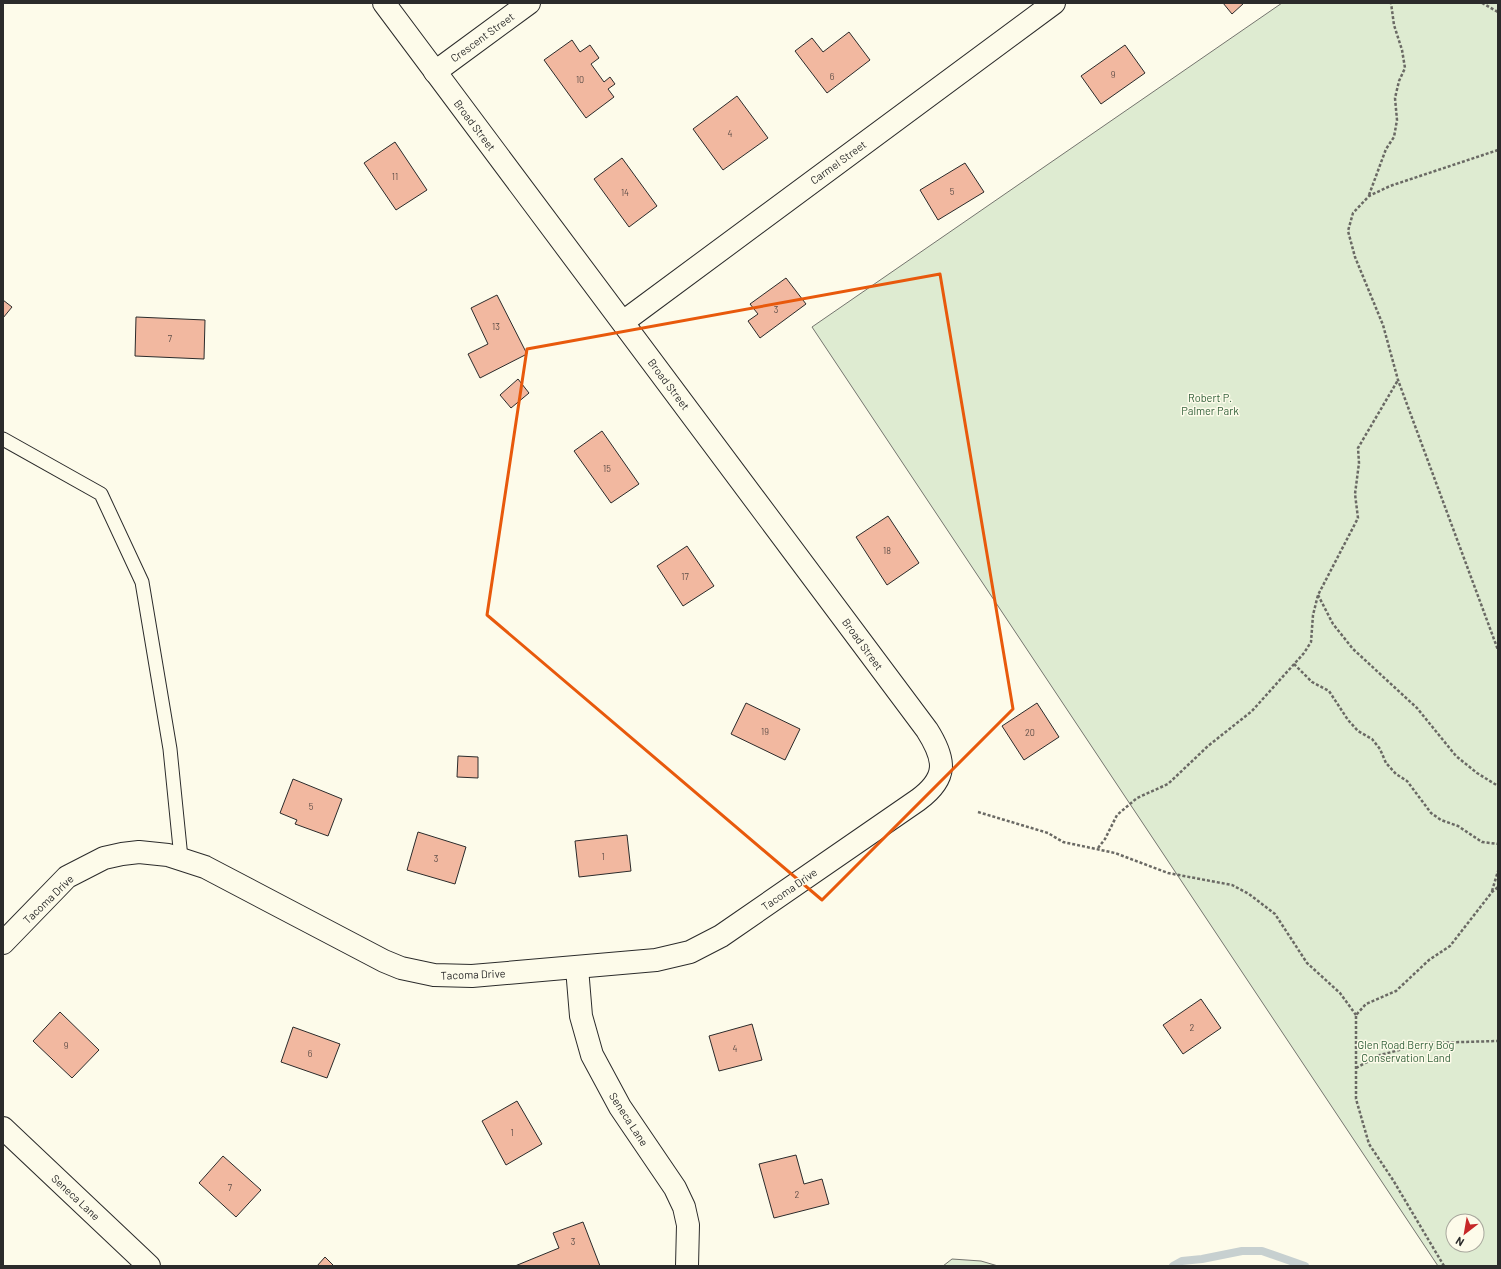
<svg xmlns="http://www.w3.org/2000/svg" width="1501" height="1269" viewBox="0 0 1501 1269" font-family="Barlow,sans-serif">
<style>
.green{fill:#deebd1;stroke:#74746e;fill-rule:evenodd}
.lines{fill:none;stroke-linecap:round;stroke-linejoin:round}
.stream{stroke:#c7d0d0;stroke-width:8}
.building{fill:#f2b8a0;stroke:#2b2b2b}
.lane-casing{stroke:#2b2b2b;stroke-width:15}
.street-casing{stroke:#2b2b2b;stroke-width:24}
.path{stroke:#6a6964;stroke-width:2.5;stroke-dasharray:3 2;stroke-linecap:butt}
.lane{stroke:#fdfbea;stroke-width:13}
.street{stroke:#fdfbea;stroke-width:22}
.marked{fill:none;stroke:#e8590c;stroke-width:3;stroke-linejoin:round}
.labels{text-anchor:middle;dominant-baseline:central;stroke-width:3;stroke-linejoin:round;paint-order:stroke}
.number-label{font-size:9px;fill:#5d4e48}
.street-label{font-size:11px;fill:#2b2b2b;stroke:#fdfbea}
.park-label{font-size:11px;fill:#34623c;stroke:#fdfbea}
</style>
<rect width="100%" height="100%" fill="#fdfbea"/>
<g class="green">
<path d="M1282 3H1498V1266H1438L812 327ZM1453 1221H1477V1245H1453Z"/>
<path d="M952 1259 981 1261 998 1266H943Z"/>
</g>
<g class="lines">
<path class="stream" d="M1173 1266 1182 1261 1202 1259 1242 1251H1262L1305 1266"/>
</g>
<g class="building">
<path d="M1223 3H1244L1232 14Z"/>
<path d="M849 32 870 60 827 93 795 51 812 38 823 52Z"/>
<path d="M572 40 580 52 590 45 599 58 591 64 604 82 610 77 615 84 608 89 614 97 586 118 544 60Z"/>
<path d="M1125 45 1145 73 1101 104 1081 76Z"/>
<path d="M737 96 768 138 723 170 693 129Z"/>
<path d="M395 142 427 190 396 210 364 163Z"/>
<path d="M622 158 657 206 629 227 594 179Z"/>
<path d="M965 163 984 192 938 220 920 190Z"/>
<path d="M786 278 806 304 760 338 748 321 758 314 750 304Z"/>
<path d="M497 295 527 354 480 378 468 354 488 344 471 308Z"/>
<path d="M3 300 12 307 3 318Z"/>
<path d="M136 317 205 320 204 359 135 356Z"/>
<path d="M518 379 529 393 511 408 500 395Z"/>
<path d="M602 431 639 484 611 503 574 451Z"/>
<path d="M888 516 919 563 887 585 856 537Z"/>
<path d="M687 546 714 586 683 606 657 566Z"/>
<path d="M746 703 800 729 785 760 731 734Z"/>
<path d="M1037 703 1059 737 1024 760 1002 726Z"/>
<path d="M458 756 478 757V778L457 777Z"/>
<path d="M293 779 342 799 328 836 295 824 297 820 280 813Z"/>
<path d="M418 832 466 847 455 884 407 870Z"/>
<path d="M627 835 631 871 579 877 575 841Z"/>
<path d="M1201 999 1221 1028 1183 1054 1163 1025Z"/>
<path d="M60 1012 99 1050 72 1078 33 1041Z"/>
<path d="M752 1024 762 1060 719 1071 709 1036Z"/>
<path d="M293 1027 340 1044 327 1078 281 1062Z"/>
<path d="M517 1101 542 1144 506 1165 482 1121Z"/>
<path d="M796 1155 804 1184 822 1179 829 1204 774 1218 759 1164Z"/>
<path d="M223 1156 261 1190 236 1217 199 1183Z"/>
<path d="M583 1222 600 1266H515L559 1248 553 1233Z"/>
<path d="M325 1257 334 1266H317Z"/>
</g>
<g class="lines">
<g class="lane-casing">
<path id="lane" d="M3 439 101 494 142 582 170 749 181 858"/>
</g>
<g class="street-casing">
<g id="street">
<path d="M435 72 529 3"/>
<path d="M623 322 1054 3"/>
<path d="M3 943 67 877 104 858 122 854 139 852 168 855 205 867 384 961 401 968 434 975 472 976 656 960 690 952 721 936 918 800C948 778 946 760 927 730L384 3"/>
<path d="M577 968 581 1016 592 1055 620 1107 675 1188 684 1207 688 1225 687 1266"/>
<path d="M3 1128 149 1266"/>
</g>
</g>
<g class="path">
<path d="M1482 3 1498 12"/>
<path d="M1498 150 1390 186 1369 196 1353 213 1348 231 1355 257 1383 325 1398 380 1498 650"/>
<path d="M1369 195 1386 149 1394 137 1397 120 1395 98 1399 81 1405 68 1402 50 1394 25 1391 3"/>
<path d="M1318 595 1333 624 1353 649 1417 708 1456 756 1477 773 1498 786"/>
<path d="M1294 664 1312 682 1329 691 1348 720 1358 731 1372 739 1380 749 1386 763 1396 774 1407 781 1431 813 1441 820 1458 826 1482 842 1498 844"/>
<path d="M978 812 1048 833 1063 842 1115 853 1168 873 1232 885 1249 894 1275 914 1307 963 1340 993 1356 1015"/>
<path d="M1098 848 1105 839 1117 815 1137 798 1168 784 1208 746 1252 711 1304 653 1311 642 1313 615 1318 595 1358 518 1355 494 1359 463 1358 448 1398 380"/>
<path d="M1492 891 1498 871"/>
<path d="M1356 1068 1380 1055 1427 1043 1498 1041"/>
<path d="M1444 1266 1393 1180 1369 1144 1356 1099V1015L1366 1004 1396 991 1429 960 1450 946 1492 892 1498 887"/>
</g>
<use href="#lane" class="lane"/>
<use href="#street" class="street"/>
</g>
<path class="marked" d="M940 274 1013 709 822 900 487 615 527 349Z"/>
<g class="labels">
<g class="number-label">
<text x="1113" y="74">9</text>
<text x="832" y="76">6</text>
<text x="580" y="79">10</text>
<text x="730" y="133">4</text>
<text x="395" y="176">11</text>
<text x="952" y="191">5</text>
<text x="625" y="192">14</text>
<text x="776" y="309">3</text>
<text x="496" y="326">13</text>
<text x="170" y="338">7</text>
<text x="607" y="468">15</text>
<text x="887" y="550">18</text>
<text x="685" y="576">17</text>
<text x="765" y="731">19</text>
<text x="1030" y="732">20</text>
<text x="311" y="806">5</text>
<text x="603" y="856">1</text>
<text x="436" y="858">3</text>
<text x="1192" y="1027">2</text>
<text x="66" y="1045">9</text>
<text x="735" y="1048">4</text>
<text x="310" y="1053">6</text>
<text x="512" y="1132">1</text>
<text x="230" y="1187">7</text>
<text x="797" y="1194">2</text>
<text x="573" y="1241">3</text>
</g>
<g class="street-label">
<text transform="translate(482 37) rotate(-36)">Crescent Street</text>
<text transform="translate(475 125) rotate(53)">Broad Street</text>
<text transform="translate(838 162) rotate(-36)">Carmel Street</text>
<text transform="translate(669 384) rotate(53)">Broad Street</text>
<text transform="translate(863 644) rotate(54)">Broad Street</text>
<text transform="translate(789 889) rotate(-35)">Tacoma Drive</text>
<text transform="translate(48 899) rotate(-44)">Tacoma Drive</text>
<text transform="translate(473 974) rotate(-2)">Tacoma Drive</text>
<text transform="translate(629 1119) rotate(57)">Seneca Lane</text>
<text transform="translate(76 1197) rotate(43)">Seneca Lane</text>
</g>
<g class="park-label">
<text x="1210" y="397">Robert P.<tspan x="1210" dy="13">Palmer Park</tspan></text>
<text x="1406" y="1044">Glen Road Berry Bog<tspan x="1406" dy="13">Conservation Land</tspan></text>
</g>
</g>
<rect width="1501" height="1269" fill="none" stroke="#2b2b2b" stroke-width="8"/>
<g transform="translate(1465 1233) rotate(211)"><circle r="19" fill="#fdfbea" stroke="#a9a89e"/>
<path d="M0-3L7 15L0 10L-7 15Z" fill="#c62828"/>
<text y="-6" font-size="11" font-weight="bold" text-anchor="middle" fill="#2b2b2b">N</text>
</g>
</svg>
